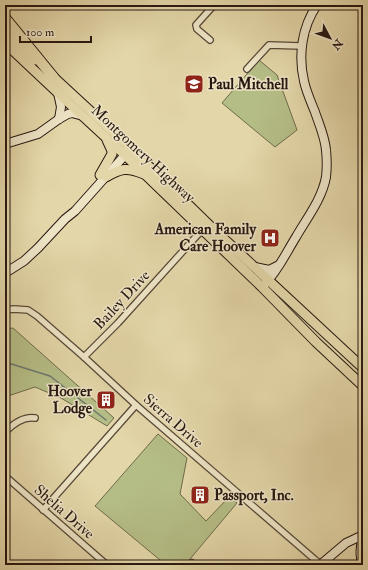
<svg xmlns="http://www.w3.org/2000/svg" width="368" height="570" viewBox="0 0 368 570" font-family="'IM FELL Double Pica',serif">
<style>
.green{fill:#b5bd86;stroke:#6e6a4c}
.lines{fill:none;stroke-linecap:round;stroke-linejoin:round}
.stream{stroke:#6b7770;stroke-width:1.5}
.street-casing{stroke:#574837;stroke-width:8}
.secondary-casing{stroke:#281811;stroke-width:10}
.primary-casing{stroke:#281811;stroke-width:11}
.highway-casing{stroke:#281811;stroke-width:12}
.street{stroke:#ede4c6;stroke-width:5.5}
.secondary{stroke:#ede4c6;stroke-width:8}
.primary{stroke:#e3d6a8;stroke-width:9}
.highway{stroke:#e3d6a8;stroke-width:10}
.labels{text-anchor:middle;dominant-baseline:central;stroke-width:3;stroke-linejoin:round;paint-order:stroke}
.poi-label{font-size:15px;font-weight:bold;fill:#281811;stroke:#ede4c6;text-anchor:start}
.street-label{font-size:15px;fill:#281811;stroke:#ede4c6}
</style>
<rect width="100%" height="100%" fill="#e3d6a8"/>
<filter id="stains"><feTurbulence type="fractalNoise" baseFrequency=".005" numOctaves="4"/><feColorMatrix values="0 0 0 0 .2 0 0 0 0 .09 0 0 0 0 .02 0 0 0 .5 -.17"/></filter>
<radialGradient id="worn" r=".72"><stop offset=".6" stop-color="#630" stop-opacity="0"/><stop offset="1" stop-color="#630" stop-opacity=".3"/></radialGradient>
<g class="green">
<path d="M259 60 277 75 297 130 275 147 222 103Z"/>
<path d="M13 328 114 418 107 426 61 398 35 387 5 397V329Z"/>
<path d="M158 434 187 458 180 494 206 521 229 497 237 503 185 565H166L95 506Z"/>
</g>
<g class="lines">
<path class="stream" d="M5 362 50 376 106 420"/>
<g class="street-casing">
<g id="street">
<path d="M210 40 197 29 196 25 214 5"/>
<path d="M247 69 269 45 301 46"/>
<path d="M5 310 14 309 28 310 37 316 84 357 136 405 320 564"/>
<path d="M84 357 118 323 202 230 203 227"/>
<path d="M5 432C13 424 23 416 35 418"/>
<path d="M5 476 107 565"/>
<path d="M43 510 136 405"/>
<path d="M192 563 194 565"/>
</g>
</g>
<g class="secondary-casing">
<g id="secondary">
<path d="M58 93 61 107 59 119"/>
<path d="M5 144 38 134 59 119 68 114 72 113 83 116"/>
<path d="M255 267 269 270 279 265"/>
<path d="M5 273 24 261 38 248 65 219 75 211 125 155 127 150"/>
<path d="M264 285C278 271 286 253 296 237 307 218 322 199 326 177 327 168 327 159 326 150 325 137 319 124 315 112 311 102 306 91 304 81 298 55 302 27 317 5"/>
<path d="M361 558C360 551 360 545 363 538"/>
<path d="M320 565 346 543 363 535"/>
</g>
</g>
<g class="primary-casing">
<g id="primary">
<path d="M5 33 35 60"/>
<path d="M5 43 72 106 125 155 262 287 316 342 363 386"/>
<path d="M49 73 128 146 209 225 363 368"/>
<path d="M100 175 112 154V151L107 140"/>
<path d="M106 177C121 168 127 167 144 174"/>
</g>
</g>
<g class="highway-casing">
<path id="highway" d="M5 18 54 78"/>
</g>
<use href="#street" class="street"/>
<use href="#secondary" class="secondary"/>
<use href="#primary" class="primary"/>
<use href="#highway" class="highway"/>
</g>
<defs>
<g id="school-square" transform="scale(1)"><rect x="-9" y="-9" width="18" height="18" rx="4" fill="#8f2418" stroke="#ede4c6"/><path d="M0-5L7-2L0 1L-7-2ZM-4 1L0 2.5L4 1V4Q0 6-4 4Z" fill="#fff"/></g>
<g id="hospital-square" transform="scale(1)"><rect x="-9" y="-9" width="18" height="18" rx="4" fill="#8f2418" stroke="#ede4c6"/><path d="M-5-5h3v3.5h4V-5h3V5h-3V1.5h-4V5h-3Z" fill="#fff"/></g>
<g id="building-square" transform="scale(1)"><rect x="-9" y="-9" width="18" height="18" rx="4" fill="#8f2418" stroke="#ede4c6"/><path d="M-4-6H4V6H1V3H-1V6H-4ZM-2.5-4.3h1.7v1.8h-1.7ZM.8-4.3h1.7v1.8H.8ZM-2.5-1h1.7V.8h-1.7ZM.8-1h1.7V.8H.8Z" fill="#fff"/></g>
</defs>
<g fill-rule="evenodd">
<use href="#school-square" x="194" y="84"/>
<use href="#hospital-square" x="270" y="238"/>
<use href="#building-square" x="106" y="400"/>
<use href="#building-square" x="200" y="495"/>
</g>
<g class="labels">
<g class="poi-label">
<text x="208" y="84">Paul Mitchell</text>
<text x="256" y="229" text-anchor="end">American Family<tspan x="256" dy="17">Care Hoover</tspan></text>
<text x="92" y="391" text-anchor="end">Hoover<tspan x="92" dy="17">Lodge</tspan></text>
<text x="214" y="495">Passport, Inc.</text>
</g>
<g class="street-label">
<text transform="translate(143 154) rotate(43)">Montgomery Highway</text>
<text transform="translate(122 300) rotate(-47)">Bailey Drive</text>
<text transform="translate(173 421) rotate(41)">Sierra Drive</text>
<text transform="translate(64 512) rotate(41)">Shelia Drive</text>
</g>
</g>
<rect width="368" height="570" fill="none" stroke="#e3d6a8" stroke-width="20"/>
<rect x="6" y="6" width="356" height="558" fill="none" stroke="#281811" stroke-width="2"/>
<rect x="10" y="10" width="348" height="550" fill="none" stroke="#281811"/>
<g transform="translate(330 38) rotate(131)" stroke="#ede4c6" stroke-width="3" paint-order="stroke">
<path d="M0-3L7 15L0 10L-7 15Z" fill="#281811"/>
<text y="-6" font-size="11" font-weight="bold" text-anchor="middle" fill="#281811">N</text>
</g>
<path d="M20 36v6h71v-6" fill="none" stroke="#281811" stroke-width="2"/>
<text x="26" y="36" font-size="12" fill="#281811" stroke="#ede4c6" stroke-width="3" paint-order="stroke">100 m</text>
<rect width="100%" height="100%" filter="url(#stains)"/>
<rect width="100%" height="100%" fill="url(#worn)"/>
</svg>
